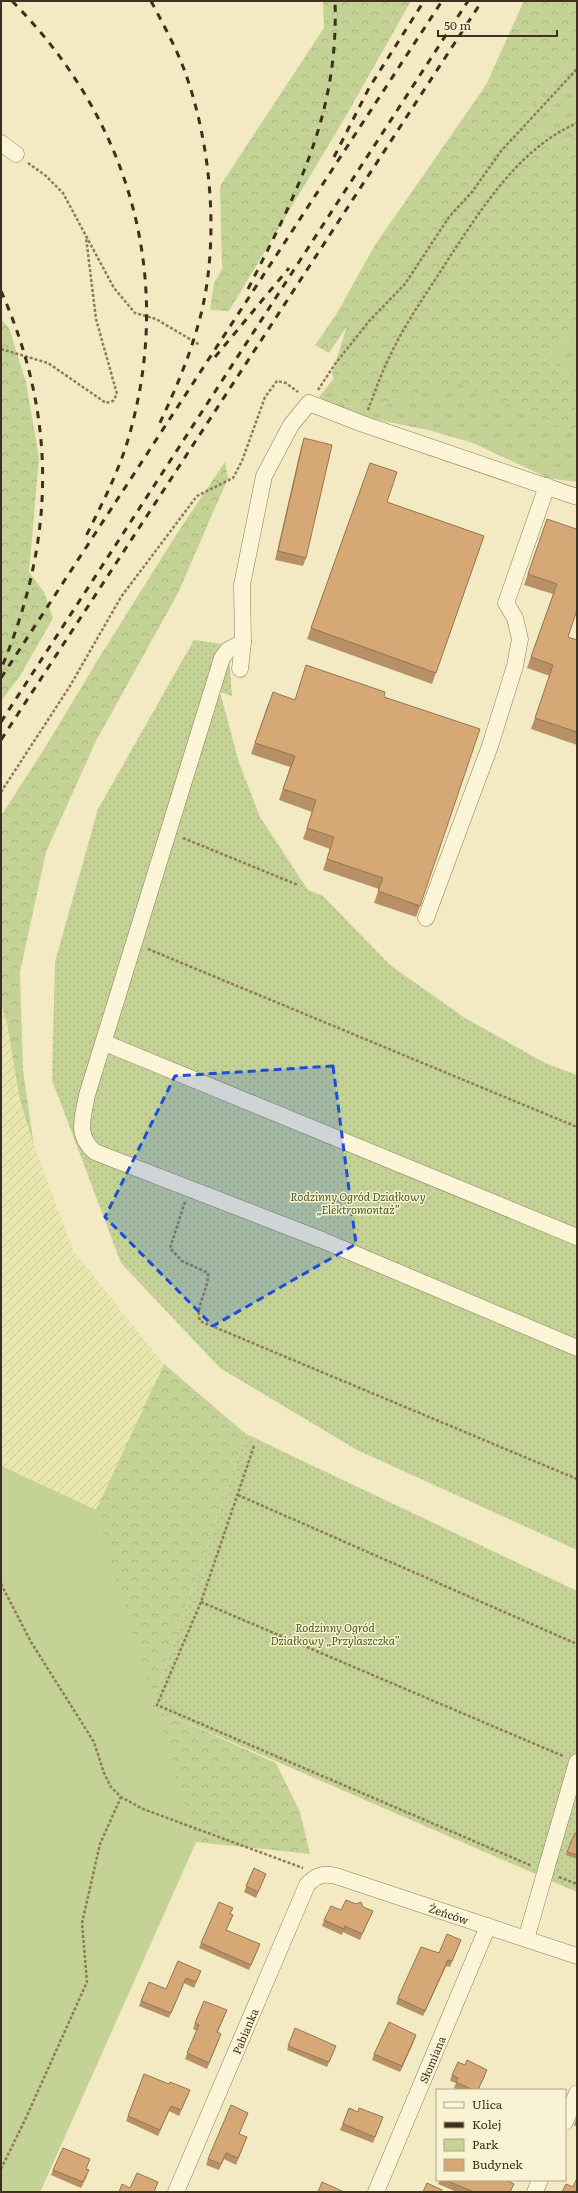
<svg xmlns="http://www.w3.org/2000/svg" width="578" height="2193" viewBox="0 0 578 2193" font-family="Literata,serif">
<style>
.farmland{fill:url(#farmland-furrows)}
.grass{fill:url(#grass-tufts)}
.forest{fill:url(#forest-crowns)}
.park{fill:#c4d295}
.garden{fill:url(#garden-dots)}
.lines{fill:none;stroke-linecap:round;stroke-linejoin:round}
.minor-casing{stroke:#8f7b57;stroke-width:17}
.path{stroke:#8f7b57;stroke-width:2.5;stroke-dasharray:3 2;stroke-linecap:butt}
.minor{stroke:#fcf5d7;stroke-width:16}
.rail{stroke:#3d301d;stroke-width:3;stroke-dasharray:7 7;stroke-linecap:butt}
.wall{fill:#b79065}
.shaded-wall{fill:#957652}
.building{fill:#d5a875;stroke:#957652}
.marked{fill:#1d4ed8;fill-opacity:0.2;stroke:#1d4ed8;stroke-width:3;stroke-dasharray:8 5;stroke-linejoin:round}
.labels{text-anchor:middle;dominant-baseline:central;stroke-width:3;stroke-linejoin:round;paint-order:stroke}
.park-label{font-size:11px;font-style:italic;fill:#475c21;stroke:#f9f3d3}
.street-label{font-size:11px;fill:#3d301d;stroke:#f9f3d3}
</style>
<defs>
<pattern id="farmland-furrows" width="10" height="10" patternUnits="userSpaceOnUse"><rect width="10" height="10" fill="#e9e7af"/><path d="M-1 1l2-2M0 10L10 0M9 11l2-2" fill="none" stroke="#c9c696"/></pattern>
<pattern id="grass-tufts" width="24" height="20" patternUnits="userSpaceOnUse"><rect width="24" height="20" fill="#c4d295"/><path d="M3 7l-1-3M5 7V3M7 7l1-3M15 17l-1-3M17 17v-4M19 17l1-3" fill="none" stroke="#a9b580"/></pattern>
<pattern id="forest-crowns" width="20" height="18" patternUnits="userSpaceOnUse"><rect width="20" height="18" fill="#c4d295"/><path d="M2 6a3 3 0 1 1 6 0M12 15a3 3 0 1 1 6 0" fill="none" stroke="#a9b580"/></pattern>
<pattern id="garden-dots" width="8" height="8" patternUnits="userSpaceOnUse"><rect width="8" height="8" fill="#c4d295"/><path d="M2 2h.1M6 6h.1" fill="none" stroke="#a9b580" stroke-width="1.8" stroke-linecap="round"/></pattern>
</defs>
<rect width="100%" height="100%" fill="#f3eac3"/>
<path class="farmland" d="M1 1004 7 1023 19 1096 34 1146 74 1252 164 1364 96 1511 1 1466Z"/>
<g class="grass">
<path d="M577 50V137L555 144 522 118 550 87Z"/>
<path d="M577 330V375L543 360Z"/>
<path d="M334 378 346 407 388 403 455 381 577 434V482L548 478 473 443 428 430 348 414 319 397Z"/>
</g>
<g class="forest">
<path d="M323 1H411L343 121 229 311 210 310 214 283 222 269 220 186 324 28Z"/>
<path d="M524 1H577V50L550 87 522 118 555 144 577 137V330L543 360 577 375V434L455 382 388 403 346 407 332 374 347 326 329 353 315 345 336 315 375 245 486 85Z"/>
<path d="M1 319 9 328 26 382 39 458 29 572 44 592 53 618 20 676 1 701Z"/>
<path d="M225 462 228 478 178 593 96 741 46 852 20 972 23 1070 34 1146 19 1096 7 1023 1 1004V816L46 746 99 658 176 535Z"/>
<path d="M164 1364 246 1434 151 1707 276 1763 300 1812 310 1854 196 1842 40 2192H1V1466L96 1510Z"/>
</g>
<path class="park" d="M1 1466 96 1511 196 1842 40 2192H1Z"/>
<g class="garden">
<path d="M194 640 228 645 232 696 220 692 239 763 260 817 308 890 323 896 390 965 465 1018 545 1063 577 1075V1550L357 1450 220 1368 121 1263 52 1080 55 962 98 809Z"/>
<path d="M246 1434 577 1591V1892L151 1707Z"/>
</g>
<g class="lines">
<g class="minor-casing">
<g id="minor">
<path d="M1 143 16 154"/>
<path d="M577 497 363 424 309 403 291 425 264 476 242 585 243 642 228 650 222 658 87 1095C83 1118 75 1135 95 1152L322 1240 577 1348"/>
<path d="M240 669 243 642"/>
<path d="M426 918 490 746 515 666 520 639 515 618 506 603 547 486"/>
<path d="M105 1043 577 1237"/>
<path d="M526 1939 577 1762"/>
<path d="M565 2122 577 2093"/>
<path id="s1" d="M176 2192 307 1885C316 1875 323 1873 336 1876L577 1956"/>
<path id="s2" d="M376 2192 488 1926"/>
<path d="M535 2192 540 2180"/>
</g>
</g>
<g class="path">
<path d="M28 163 46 176 63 193 114 288 135 313 156 319 200 345"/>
<path d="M1 349 48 363 106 403 113 401 117 394 96 319 86 237"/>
<path d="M318 390 335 364 370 320 405 284 449 217 472 192 501 151 577 69"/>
<path d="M368 410C374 394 380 377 387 362 404 324 429 290 451 255 484 205 520 148 577 123"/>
<path d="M1 792 70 686 121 597 197 496 233 478 242 461 265 397 277 381 286 383 298 392"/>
<path d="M183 838 298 885"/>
<path d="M148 949 577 1127"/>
<path d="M185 1202 170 1248 182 1261 208 1273C209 1290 195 1305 200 1321L577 1479"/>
<path d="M254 1446 201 1602 157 1705 532 1866"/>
<path d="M238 1495 577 1644"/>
<path d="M1 1584 31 1642 94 1742 104 1773 111 1787 121 1797 143 1809 303 1868"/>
<path d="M201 1602 563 1756"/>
<path d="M559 1877 577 1884"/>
<path d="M1 2169 25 2120 87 1982 82 1923 100 1844 121 1797"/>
</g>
<use href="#minor" class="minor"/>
<g class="rail">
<path d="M12 1C126 116 174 270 131 429 121 468 102 504 84 540"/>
<path d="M151 1C163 24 176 47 185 72 211 144 219 236 202 310 192 352 175 391 157 429"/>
<path d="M334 157 369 88 424 1"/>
<path d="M248 289C297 192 339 114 335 1"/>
<path d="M1 291C58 419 55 541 1 669"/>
<path d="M215 357 289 268"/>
<path d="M1 678 442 1"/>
<path d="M1 722 468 1"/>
<path d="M1 740 482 1"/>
</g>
</g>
<g class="wall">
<path d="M304 438 306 558 303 566 275 560 301 447Z"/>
<path d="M370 463 387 502 484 536 432 684 307 639Z"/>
<path d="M547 519 568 637 577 640V745L531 729 550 676 527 668 553 594 524 585Z"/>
<path d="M384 697 420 906 416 917 374 903 379 889 323 870 330 849 303 839 312 812 279 800 290 767 251 754 268 704Z"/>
<path d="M575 1833 577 1834V1859L566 1855Z"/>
<path d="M254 1868 266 1874 256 1898 244 1892Z"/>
<path d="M363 1907 373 1911 360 1940 343 1932 342 1935 322 1926 324 1920 341 1910Z"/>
<path d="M233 1915 226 1931 258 1949 249 1970 199 1948 201 1943Z"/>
<path d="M461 1940 450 1967 446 1966 423 2016 396 2004 398 1998 439 1953Z"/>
<path d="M178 1961 201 1971 194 1988 184 1983 169 2018 139 2006 141 2001 166 1989Z"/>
<path d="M227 2010 218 2032 221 2034 207 2069 185 2059 197 2031 193 2029 195 2023Z"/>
<path d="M295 2028 334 2051 327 2067 287 2050Z"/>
<path d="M414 2041 400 2072 372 2060 374 2054Z"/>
<path d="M144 2074 169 2084 190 2090 179 2116 169 2111 158 2136 126 2121Z"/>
<path d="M452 2075 485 2076 478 2090H458L454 2088 456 2083 450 2081Z"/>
<path d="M349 2108 358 2112 383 2117 373 2143 340 2130Z"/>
<path d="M577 2117V2127L574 2125Z"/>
<path d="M239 2134 245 2143 236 2165 224 2159 219 2170 206 2165 208 2159Z"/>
<path d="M86 2169 87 2176 81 2188 51 2175 53 2170Z"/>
<path d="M440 2180H506L514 2184 510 2192H457L438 2184Z"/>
</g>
<g class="shaded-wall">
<path d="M448 1960 446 1966 423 2016 425 2011Z"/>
<path d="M416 2035 414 2041 400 2072 402 2066Z"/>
</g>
<g class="building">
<path d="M304 438 332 445 306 558 278 551Z"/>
<path d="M370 463 397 472 387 502 484 536 436 673 311 628Z"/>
<path d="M547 519 576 529 577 525V610L568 637 577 640V732L535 718 553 665 531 657 557 584 528 574Z"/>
<path d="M306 665 385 692 384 697 480 729 420 906 378 891 383 878 327 859 334 837 307 828 316 800 283 789 295 756 255 743 273 692 295 700Z"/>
<path d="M575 1833 577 1834V1855L567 1852Z"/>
<path d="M254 1868 266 1874 258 1892 246 1886Z"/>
<path d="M346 1900 356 1904 361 1902 363 1907 373 1911 362 1934 345 1926 344 1929 324 1920 331 1906 341 1910Z"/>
<path d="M219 1902 233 1908 230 1914 233 1915 226 1930 260 1944 251 1965 201 1943Z"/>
<path d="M447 1934 461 1940 452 1961 448 1960 425 2011 398 1998 421 1947 439 1953Z"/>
<path d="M178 1961 201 1971 196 1982 186 1978 171 2013 141 2001 149 1982 166 1989Z"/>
<path d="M204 2001 227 2010 217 2032 221 2034 209 2063 187 2053 199 2025 195 2023Z"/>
<path d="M389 2022 416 2035 402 2066 374 2054Z"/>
<path d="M295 2028 336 2046 329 2062 288 2046Z"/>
<path d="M467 2060 487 2070 478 2090H473L456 2082 458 2078 452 2075 458 2062 465 2065Z"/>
<path d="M144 2074 169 2084 170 2082 190 2090 181 2110 171 2106 160 2130 128 2116Z"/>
<path d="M231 2105 248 2113 239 2134 247 2137 238 2158 226 2153 221 2164 208 2159Z"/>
<path d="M349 2108 358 2112 359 2108 383 2117 375 2137 343 2124Z"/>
<path d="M63 2148 90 2159 86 2169 89 2170 83 2182 53 2170Z"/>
<path d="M137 2173 158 2182 154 2192H119L122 2184 130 2188Z"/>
<path d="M577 2178V2192H562L566 2184 573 2187Z"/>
<path d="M445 2180H506L514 2184 510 2192H474Z"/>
<path d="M322 2182 344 2192H318Z"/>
<path d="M427 2183 442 2190 441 2192H423Z"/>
</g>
<path class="marked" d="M333 1066 356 1244 213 1326 105 1217 175 1076Z"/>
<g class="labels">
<g class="park-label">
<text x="358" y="1196">Rodzinny Ogród Działkowy<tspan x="358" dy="13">„Elektromontaż”</tspan></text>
<text x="335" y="1627">Rodzinny Ogród<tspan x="335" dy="13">Działkowy „Przylaszczka”</tspan></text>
</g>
<g class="street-label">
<text stroke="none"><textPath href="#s1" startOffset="485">Żeńców</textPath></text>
<text stroke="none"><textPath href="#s1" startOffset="175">Pabianka</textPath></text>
<text stroke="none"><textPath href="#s2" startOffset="144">Słomiana</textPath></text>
</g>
</g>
<rect width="578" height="2193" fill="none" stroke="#3d301d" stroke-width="4"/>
<rect x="436" y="2089" width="130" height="92" fill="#f9f3d3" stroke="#aea58a"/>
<rect x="444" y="2102" width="20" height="6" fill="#fcf5d7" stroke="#aea58a"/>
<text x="472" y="2109" font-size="12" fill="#3d301d">Ulica</text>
<rect x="444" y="2122" width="20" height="6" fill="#3d301d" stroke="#aea58a"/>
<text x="472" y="2129" font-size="12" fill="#3d301d">Kolej</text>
<rect x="444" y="2139" width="20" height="12" fill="#c4d295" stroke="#aea58a"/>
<text x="472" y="2149" font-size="12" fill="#3d301d">Park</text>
<rect x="444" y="2159" width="20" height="12" fill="#d5a875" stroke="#aea58a"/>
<text x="472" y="2169" font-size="12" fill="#3d301d">Budynek</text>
<path d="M438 30v6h119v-6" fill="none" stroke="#3d301d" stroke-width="2"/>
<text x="444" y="30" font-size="12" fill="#3d301d" stroke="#f9f3d3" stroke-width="3" paint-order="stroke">50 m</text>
</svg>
